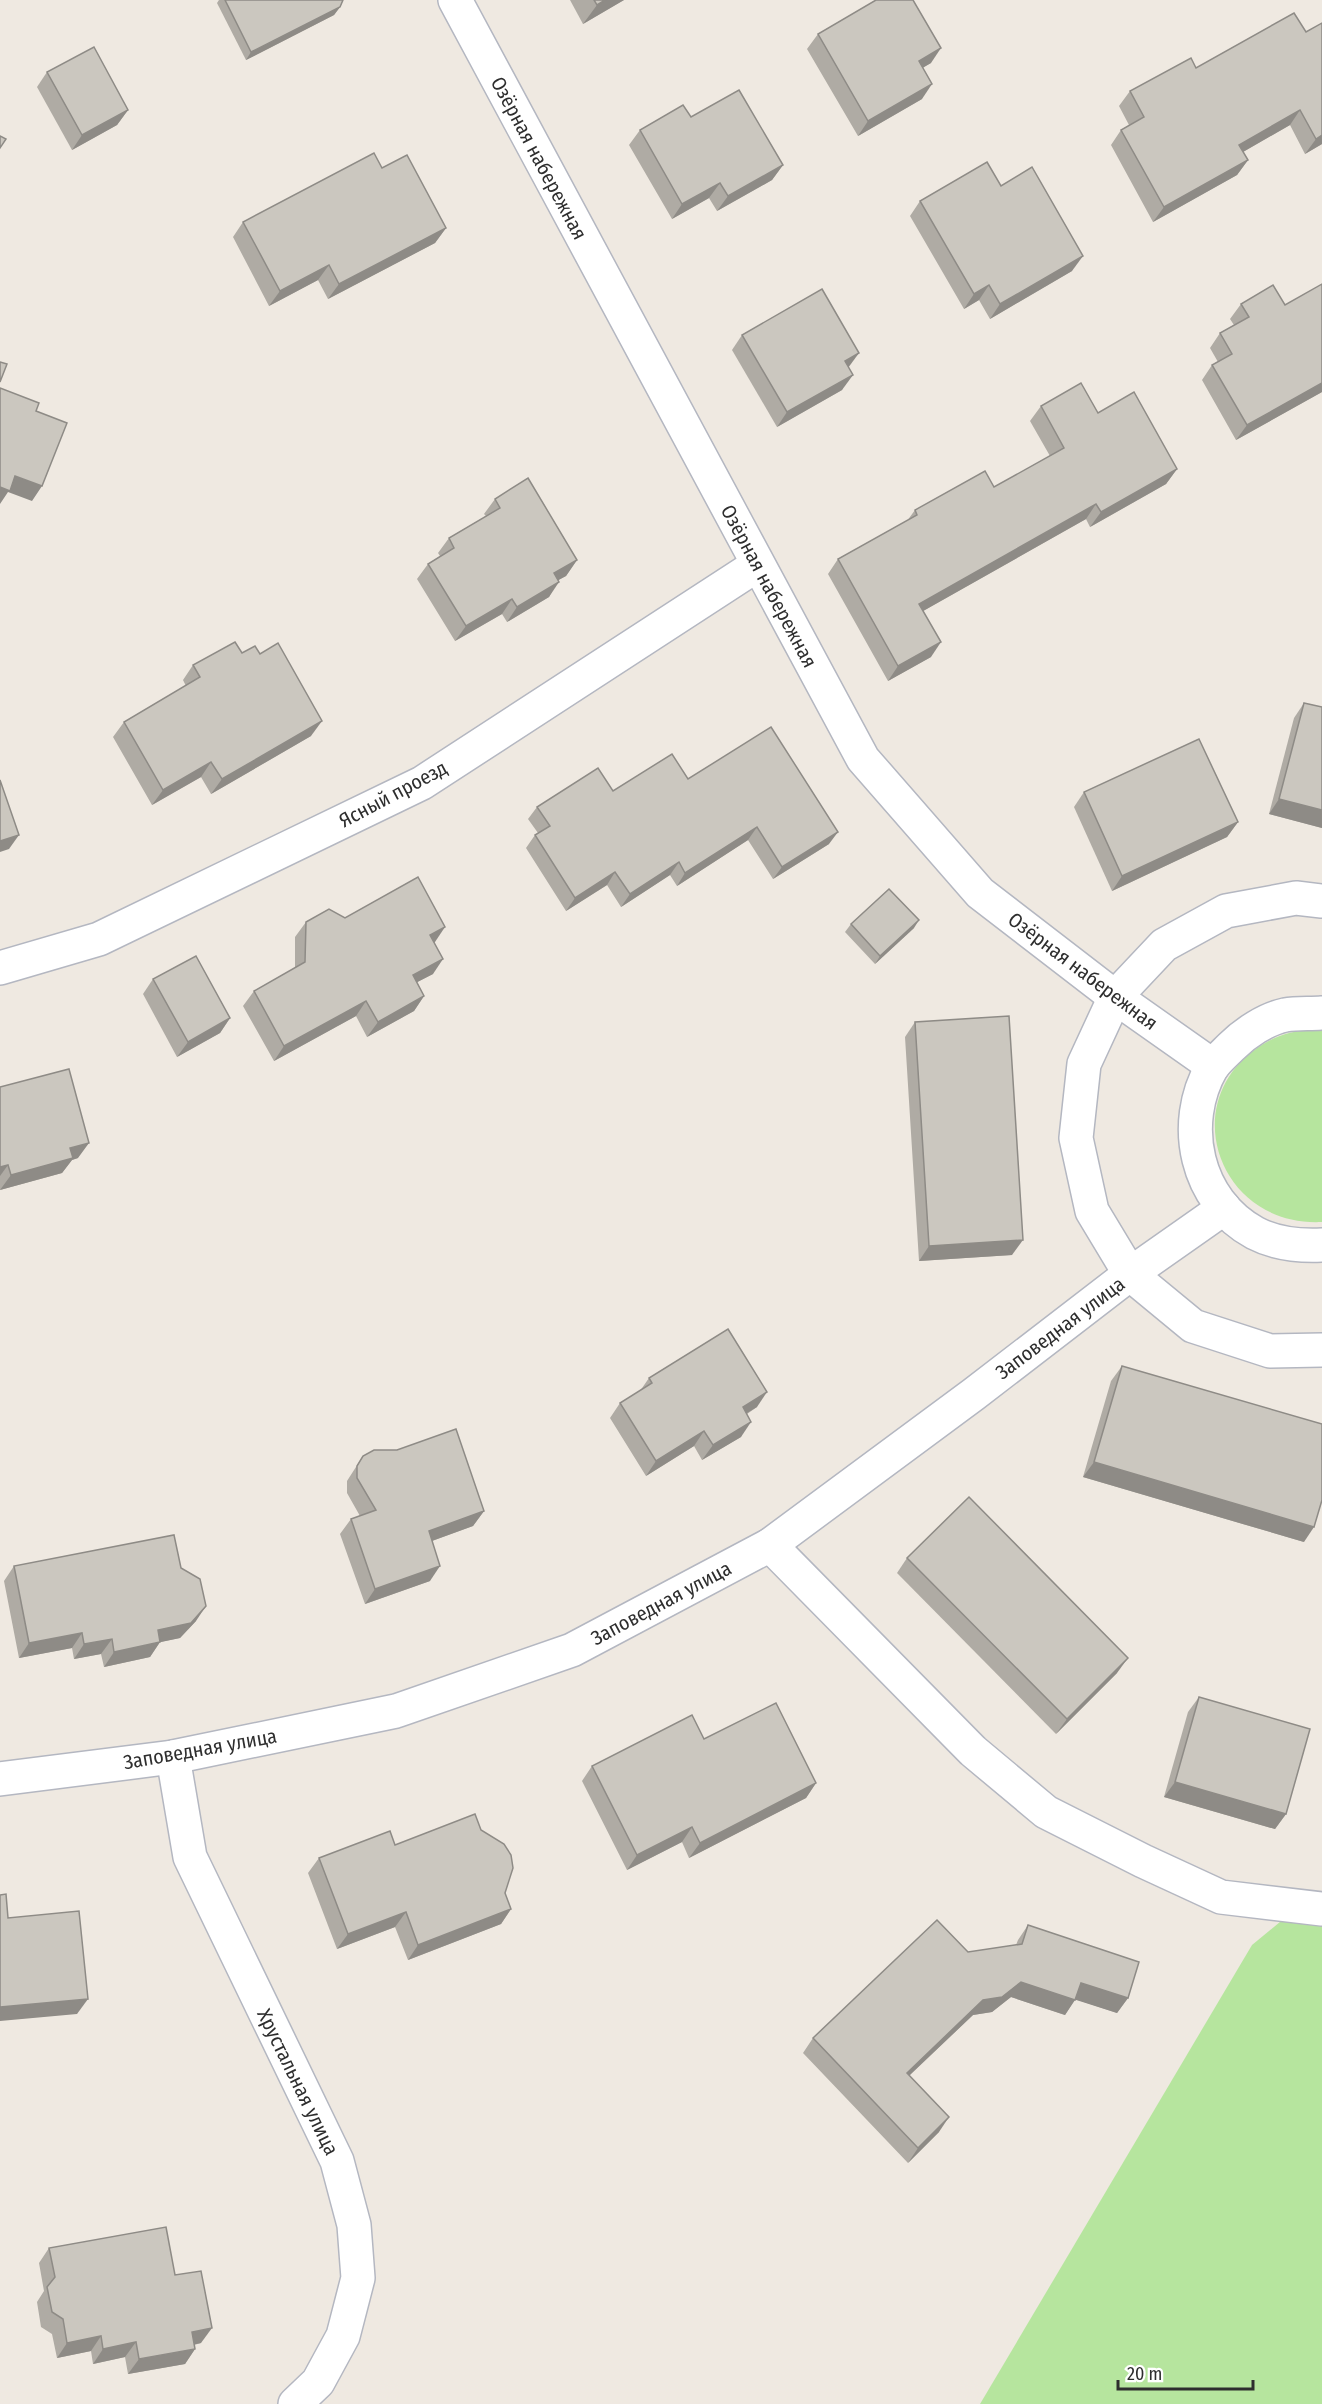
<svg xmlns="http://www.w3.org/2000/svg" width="1322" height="2404" viewBox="0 0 1322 2404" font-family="'Fira Sans Condensed',sans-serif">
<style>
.green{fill:#b6e59e}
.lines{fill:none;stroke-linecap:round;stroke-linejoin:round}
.minor-casing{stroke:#b4b7c1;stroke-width:36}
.minor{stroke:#fff;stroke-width:33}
.wall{fill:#afaba4}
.shaded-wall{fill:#8e8b86}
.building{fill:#cbc7bf;stroke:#8e8b86;stroke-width:1.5}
.labels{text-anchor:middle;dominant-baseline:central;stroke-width:5;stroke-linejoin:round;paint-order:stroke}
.street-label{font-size:20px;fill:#2e2e2e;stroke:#fff}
</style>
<rect width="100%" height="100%" fill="#efe9e1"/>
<g class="green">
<path d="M1322 1031V1222C1218 1227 1175 1101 1260 1046 1278 1034 1301 1028 1322 1031Z"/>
<path d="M1292 1912 1322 1916V2404H980L1252 1945Z"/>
</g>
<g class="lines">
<g class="minor-casing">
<g id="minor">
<path d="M455 0 863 759 980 893 1115 997 1213 1066"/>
<path d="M1322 901 1296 898 1226 911 1164 945 1115 997 1084 1064 1076 1138 1092 1211 1130 1274 1193 1326 1270 1351 1322 1350"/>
<path d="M0 968 99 939 422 783 757 565"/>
<path d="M1322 1013C1310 1014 1297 1013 1285 1015 1266 1019 1245 1033 1231 1047 1225 1053 1217 1060 1212 1067 1179 1124 1196 1201 1255 1233 1276 1244 1300 1246 1322 1245"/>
<path d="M770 1545 973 1751 1046 1812 1143 1861 1221 1897 1322 1909"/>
<path d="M173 1757 190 1857 337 2161 354 2225 358 2278 343 2336 318 2382 295 2404"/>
<path d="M0 1779 173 1757 396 1711 572 1650 770 1545 974 1394 1130 1274 1224 1208"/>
</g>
</g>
<use href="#minor" class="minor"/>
</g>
<g class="wall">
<path d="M219 0H343L340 7 334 15 246 60 217 3Z"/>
<path d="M570 0H624L583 24Z"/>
<path d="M1322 23V144L1305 154 1290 125 1243 152 1248 160 1237 175 1153 222 1111 145 1121 130 1129 125 1119 106 1130 91 1196 68 1306 32Z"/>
<path d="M818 34 931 63 923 67 922 99 858 136 807 49Z"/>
<path d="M47 72 128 110 117 125 72 150 37 87Z"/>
<path d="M691 117 783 165 772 180 717 211 709 198 672 219 629 145 640 130Z"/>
<path d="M382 168 446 228 435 243 328 299 318 280 269 306 233 237 243 222Z"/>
<path d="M1001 186 1072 271 990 319 979 300 964 309 910 216 920 201Z"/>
<path d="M1241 304 1322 392 1236 440 1202 380 1212 365 1218 362 1210 348 1220 333 1234 325 1230 319Z"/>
<path d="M742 335 849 368 842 390 777 427 732 350Z"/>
<path d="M1041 406 1098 413 1177 469 1166 484 1090 527 1086 519 923 611 931 657 888 681 828 574 838 559 907 521 915 510 994 487 1050 456 1030 421Z"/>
<path d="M495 499 577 560 566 576 558 580 549 597 507 622 502 614 455 641 417 579 428 564 440 556 438 553 449 538 486 516 484 514Z"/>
<path d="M242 653 311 736 211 794 201 777 152 805 113 737 124 722 186 686 183 680 193 665Z"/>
<path d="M1304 703 1322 707V828L1269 814 1294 718Z"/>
<path d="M688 779 829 844 773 879 748 840 677 886 670 875 621 907 607 885 566 911 526 848 535 835 538 833 528 819 537 807 613 791Z"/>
<path d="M1084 792 1238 822 1227 837 1112 891 1074 807Z"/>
<path d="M345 918 435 942 433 974 417 982 424 996 414 1011 367 1037 356 1016 274 1061 243 1006 254 991 295 968V937L306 922Z"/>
<path d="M851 924 914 928 875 964 845 932Z"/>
<path d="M153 979 230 1018 220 1033 177 1057 143 994Z"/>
<path d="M915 1022 1012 1255 919 1261 905 1037Z"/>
<path d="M0 1087 78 1158 72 1160 62 1173 0 1190Z"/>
<path d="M1122 1366 1304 1542 1083 1477 1111 1381Z"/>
<path d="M649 1378 757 1407 747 1414 741 1437 702 1460 694 1446 646 1476 610 1418 620 1403 640 1391Z"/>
<path d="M363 1456 484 1511 473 1526 432 1541 430 1581 365 1604 340 1534 351 1519 360 1516 347 1493V1481Z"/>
<path d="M907 1558 1117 1673 1056 1734 897 1573Z"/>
<path d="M14 1566 181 1568 196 1621 180 1638 160 1642 150 1657 104 1667 101 1654 74 1659 72 1648 19 1658 4 1581Z"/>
<path d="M1199 1697 1286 1814 1275 1829 1164 1797 1188 1712Z"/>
<path d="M704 1739 816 1783 806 1798 689 1858 682 1842 627 1870 582 1781 592 1766Z"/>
<path d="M395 1845 505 1893 511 1909 501 1924 408 1960 395 1927 337 1949 308 1873 319 1858Z"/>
<path d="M1028 1925 1128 1998 1117 2013 1075 1999 1065 2015 1011 1997 992 2012 973 2015 909 2076 939 2132 908 2163 803 2053 813 2038 968 1952 1016 1945 1018 1940Z"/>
<path d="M49 2248 175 2275 201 2343 194 2345 195 2349 185 2364 128 2374 125 2357 93 2364 91 2351 57 2358 52 2334 41 2327 37 2302 44 2291 39 2263Z"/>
</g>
<g class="shaded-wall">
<path d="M605 0H624L583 24 597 5Z"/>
<path d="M340 7 334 15 246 60 251 52Z"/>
<path d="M941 48 931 63 909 76 919 61Z"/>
<path d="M932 84 922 99 858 136 868 121Z"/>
<path d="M128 110 117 125 72 150 82 135Z"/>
<path d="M1300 110 1290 125 1229 160 1239 145Z"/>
<path d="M1322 135V144L1305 154 1316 139Z"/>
<path d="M1248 160 1237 175 1153 222 1164 207Z"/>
<path d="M783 165 772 180 717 211 728 196Z"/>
<path d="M720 183 709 198 672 219 682 204Z"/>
<path d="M446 228 435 243 328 299 339 284Z"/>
<path d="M1083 256 1072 271 990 319 1000 304Z"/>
<path d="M329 265 318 280 269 306 280 291Z"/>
<path d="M989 285 979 300 964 309 974 294Z"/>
<path d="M859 353 848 368 845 361Z"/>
<path d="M853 375 842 390 777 427 787 412Z"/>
<path d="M1322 383V392L1236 440 1247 425Z"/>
<path d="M1177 469 1166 484 1090 527 1101 512Z"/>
<path d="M15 476 42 486 32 501 8 492 0 504V487Z"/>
<path d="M1096 504 1086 519 909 619 919 604Z"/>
<path d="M577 560 566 576 544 588 554 573Z"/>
<path d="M559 582 549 597 507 622 517 607Z"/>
<path d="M512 599 502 614 455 641 466 626Z"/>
<path d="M941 642 931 657 888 681 898 666Z"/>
<path d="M322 721 311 736 211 794 222 779Z"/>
<path d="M211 762 201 777 152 805 163 790Z"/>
<path d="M1279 799 1322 810V828L1269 814Z"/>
<path d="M1238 822 1227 837 1112 891 1122 876Z"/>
<path d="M757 827 748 840 677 886 685 873Z"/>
<path d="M838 832 829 844 773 879 782 867Z"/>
<path d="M19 835 9 849 0 852V841Z"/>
<path d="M679 862 670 875 621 907 630 894Z"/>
<path d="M615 872 607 885 566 911 575 898Z"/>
<path d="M919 920 914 928 875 964 880 956Z"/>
<path d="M445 927 435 942 420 950 430 935Z"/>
<path d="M443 959 433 974 402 990 413 975Z"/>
<path d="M424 996 414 1011 367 1037 378 1022Z"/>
<path d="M366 1001 356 1016 274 1061 284 1046Z"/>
<path d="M230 1018 220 1033 177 1057 188 1042Z"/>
<path d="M89 1143 78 1158 72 1160 62 1173 0 1190 11 1175 70 1148Z"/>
<path d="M8 1165 0 1176V1167Z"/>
<path d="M1023 1240 1012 1255 919 1261 929 1246Z"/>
<path d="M767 1392 757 1407 732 1422 743 1407Z"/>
<path d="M751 1422 741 1437 702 1460 713 1445Z"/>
<path d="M704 1431 694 1446 646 1476 656 1461Z"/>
<path d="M1094 1462 1314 1527 1304 1542 1083 1477Z"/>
<path d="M484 1511 473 1526 418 1546 429 1531Z"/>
<path d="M440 1566 430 1581 365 1604 375 1589Z"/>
<path d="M206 1606 196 1621 180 1638 147 1645 158 1630Z"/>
<path d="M82 1633 72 1648 19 1658 29 1643Z"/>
<path d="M112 1639 101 1654 74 1659 84 1644Z"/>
<path d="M160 1642 150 1657 104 1667 114 1652Z"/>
<path d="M1128 1658 1117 1673 1056 1734 1067 1719Z"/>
<path d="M1175 1782 1286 1814 1275 1829 1164 1797Z"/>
<path d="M816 1783 806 1798 689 1858 700 1843Z"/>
<path d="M692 1827 682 1842 627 1870 637 1855Z"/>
<path d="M511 1909 501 1924 408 1960 418 1945Z"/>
<path d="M406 1912 395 1927 337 1949 348 1934Z"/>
<path d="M1021 1982 1075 2000 1065 2015 1011 1997 992 2012 973 2015 896 2088 907 2073 983 2000Z"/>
<path d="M1081 1983 1128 1998 1117 2013 1070 1998Z"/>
<path d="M88 1999 77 2014 0 2021V2007Z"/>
<path d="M949 2117 939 2132 908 2163 918 2148Z"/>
<path d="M212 2328 201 2343 182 2347 192 2332Z"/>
<path d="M101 2336 91 2351 57 2358 67 2343Z"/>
<path d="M136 2342 125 2357 93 2364 103 2349Z"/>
<path d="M195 2349 185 2364 128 2374 139 2359Z"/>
</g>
<g class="building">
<path d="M225 0H343L340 7 251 52Z"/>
<path d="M594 0H605L597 5Z"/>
<path d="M876 0H913L941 48 919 61 932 84 868 121 818 34Z"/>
<path d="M1294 13 1306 32 1322 23V135L1316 139 1300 110 1239 145 1248 160 1164 207 1121 130 1144 117 1130 91 1191 58 1196 68Z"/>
<path d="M94 47 128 110 82 135 47 72Z"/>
<path d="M739 90 783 165 728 196 720 183 682 204 640 130 683 105 691 117Z"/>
<path d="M0 136 6 139 0 148Z"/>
<path d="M374 153 382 168 407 155 446 228 339 284 329 265 280 291 243 222Z"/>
<path d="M987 162 1001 186 1032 167 1083 256 1000 304 989 285 974 294 920 201Z"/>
<path d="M1322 284V383L1247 425 1212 365 1232 354 1220 333 1249 317 1241 304 1273 285 1285 305Z"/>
<path d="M822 289 859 353 845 361 853 375 787 412 742 335Z"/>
<path d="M0 362 7 364 0 382Z"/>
<path d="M1081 383 1098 413 1134 392 1177 469 1101 512 1096 504 919 604 941 642 898 666 838 559 917 515 915 510 985 471 994 487 1064 448 1041 406Z"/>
<path d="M0 388 39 403 36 411 67 423 42 486 15 476 10 491 0 487Z"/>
<path d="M528 478 577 560 554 573 559 582 517 607 512 599 466 626 428 564 454 548 449 538 500 508 495 499Z"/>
<path d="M235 642 242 653 255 646 260 654 278 643 322 721 222 779 211 762 163 790 124 722 200 677 193 665Z"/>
<path d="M1304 703 1322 707V810L1279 799Z"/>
<path d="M771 727 838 832 782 867 757 827 685 873 679 862 630 894 615 872 575 898 535 835 550 826 537 807 598 768 613 791 672 754 688 779Z"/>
<path d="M1199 739 1238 822 1122 876 1084 792Z"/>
<path d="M0 780 19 835 0 841Z"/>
<path d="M418 877 445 927 430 935 443 959 413 975 424 996 378 1022 366 1001 284 1046 254 991 305 962 306 922 329 909 345 918Z"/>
<path d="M889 889 919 920 880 956 851 924Z"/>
<path d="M196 956 230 1018 188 1042 153 979Z"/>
<path d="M1009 1016 1023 1240 929 1246 915 1022Z"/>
<path d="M69 1069 89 1143 70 1148 73 1158 11 1175 8 1165 0 1167V1087Z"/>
<path d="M728 1329 767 1392 743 1407 751 1422 713 1445 704 1431 656 1461 620 1403 652 1383 649 1378Z"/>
<path d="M1122 1366 1322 1424V1500L1314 1527 1094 1462Z"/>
<path d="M456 1429 484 1511 429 1531 440 1566 375 1589 351 1519 376 1510 357 1478V1466L363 1456 374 1450H397Z"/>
<path d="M969 1497 1128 1658 1067 1719 907 1558Z"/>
<path d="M174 1535 181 1568 200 1579 206 1606 191 1623 158 1630 160 1642 114 1652 112 1639 84 1644 82 1633 29 1643 14 1566Z"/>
<path d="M1199 1697 1310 1729 1286 1814 1175 1782Z"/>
<path d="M776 1703 816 1783 700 1843 692 1827 637 1855 592 1766 692 1715 704 1739Z"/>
<path d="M475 1814 481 1830 504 1844 511 1855 513 1868 505 1893 511 1909 418 1945 406 1912 348 1934 319 1858 390 1831 395 1845Z"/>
<path d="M6 1894 8 1918 79 1911 88 1999 0 2007V1895Z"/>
<path d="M937 1920 968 1952 1022 1944 1028 1925 1139 1962 1128 1998 1081 1983 1075 2000 1021 1982 1002 1997 983 2000 907 2073 949 2117 918 2148 813 2038Z"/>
<path d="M166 2227 175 2275 201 2271 212 2328 192 2332 195 2349 139 2359 136 2342 103 2349 101 2336 67 2343 63 2319 52 2312 47 2287 55 2277 49 2248Z"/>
</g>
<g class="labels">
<g class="street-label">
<text transform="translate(539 158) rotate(62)">Озёрная набережная</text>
<text transform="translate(769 586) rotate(62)">Озёрная набережная</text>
<text transform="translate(393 794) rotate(-28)">Ясный проезд</text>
<text transform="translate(1083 971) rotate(37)">Озёрная набережная</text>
<text transform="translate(1060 1328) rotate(-37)">Заповедная улица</text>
<text transform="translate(661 1603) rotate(-28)">Заповедная улица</text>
<text transform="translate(200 1749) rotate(-10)">Заповедная улица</text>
<text transform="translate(298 2082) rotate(64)">Хрустальная улица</text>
</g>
</g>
<path d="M1118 2380v9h135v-9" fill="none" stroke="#2e2e2e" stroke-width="3"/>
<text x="1127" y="2380" font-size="18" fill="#2e2e2e" stroke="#ffffff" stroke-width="4.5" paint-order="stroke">20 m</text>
</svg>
